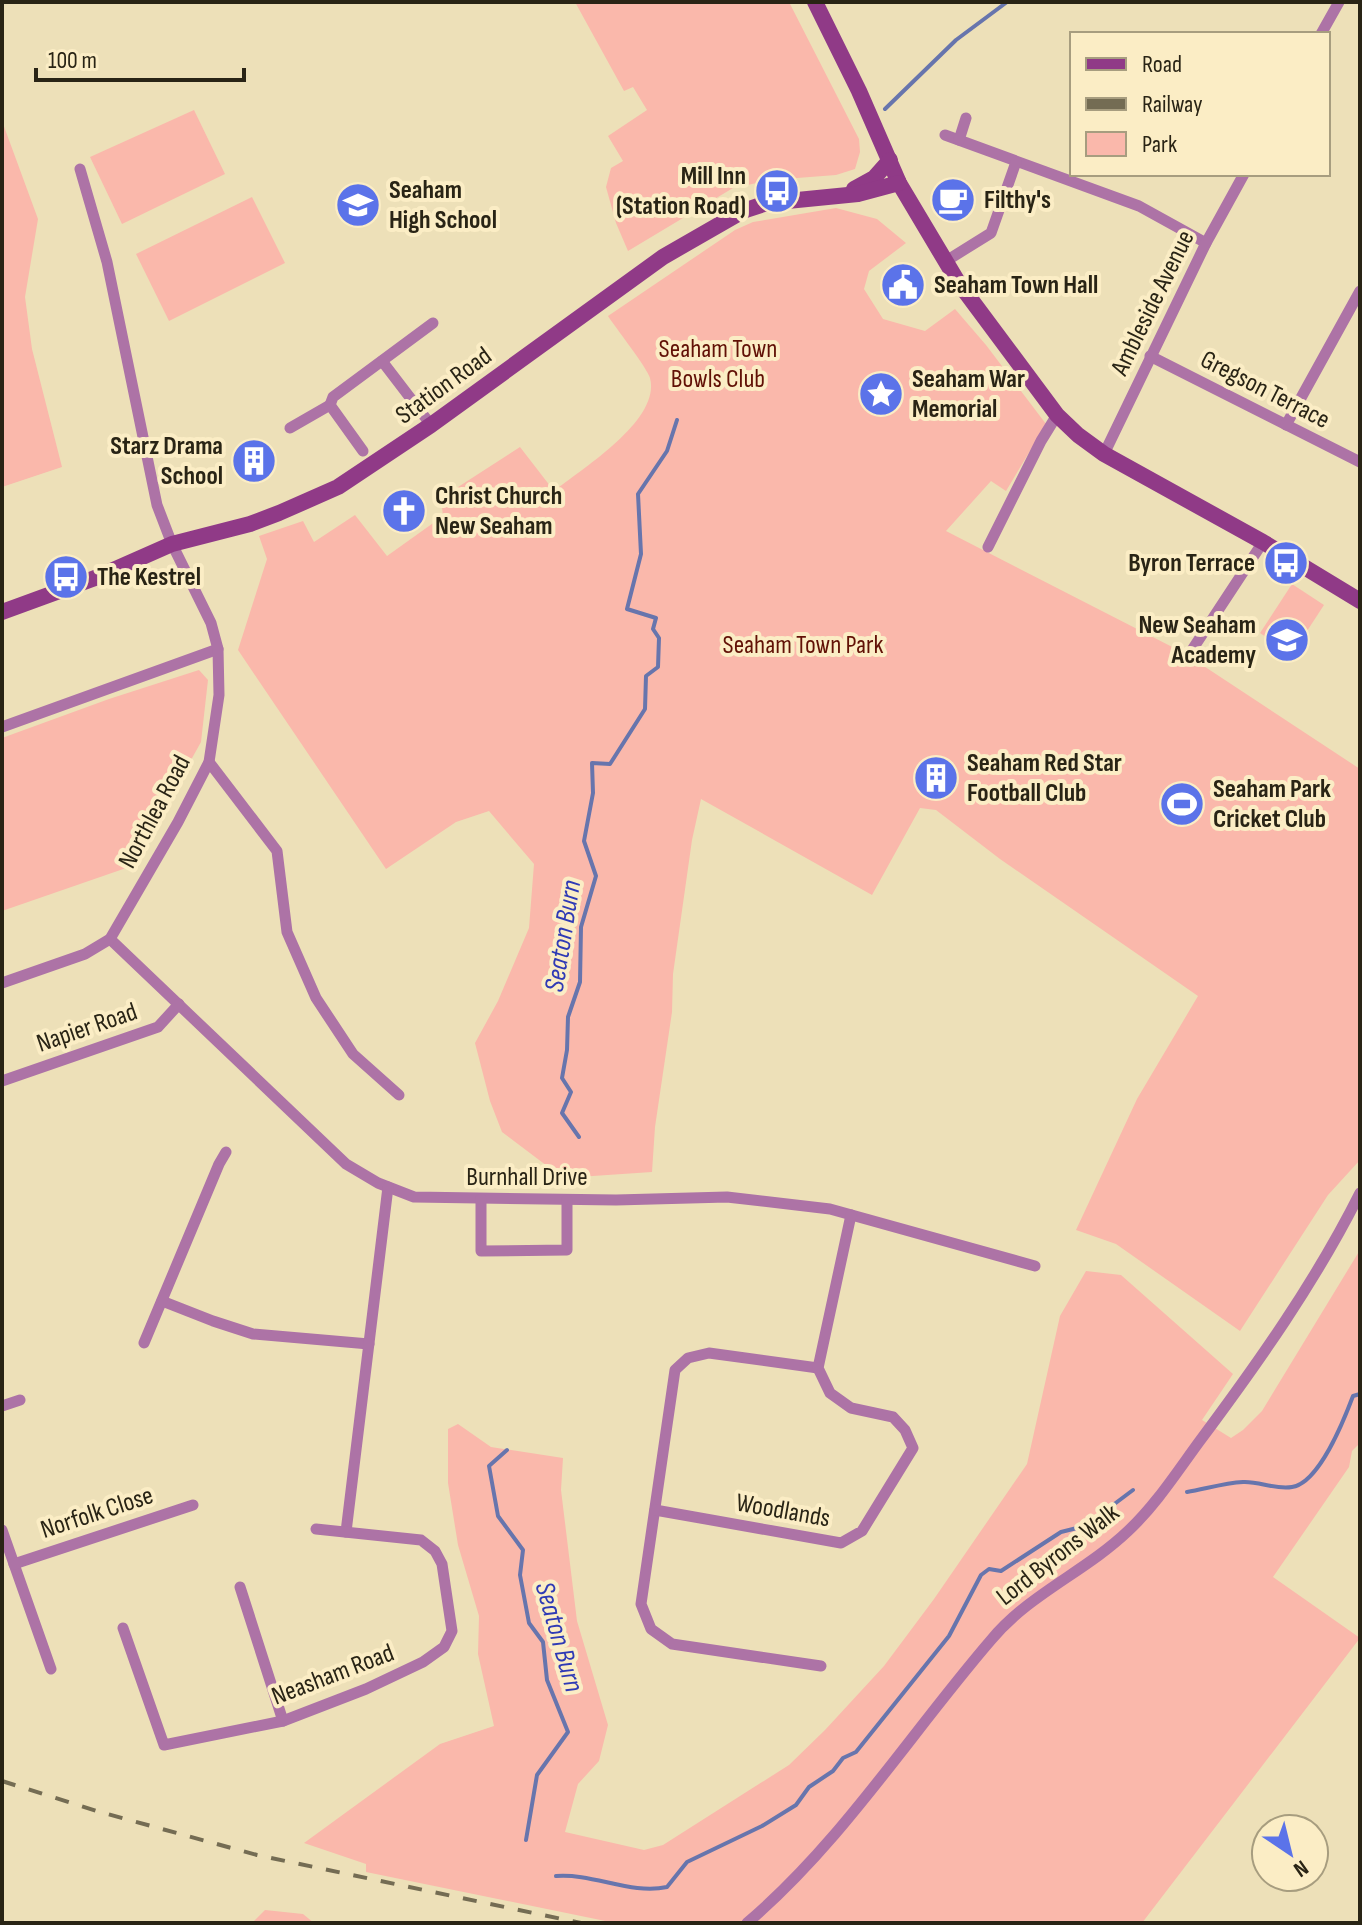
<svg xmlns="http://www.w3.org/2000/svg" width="1362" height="1925" viewBox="0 0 1362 1925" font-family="'Sofia Sans Condensed',sans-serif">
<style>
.green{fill:#fab8ab}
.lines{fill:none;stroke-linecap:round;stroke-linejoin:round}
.stream{stroke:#6775ad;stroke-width:4}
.street{stroke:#ad73a6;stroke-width:11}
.secondary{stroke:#903a87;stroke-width:16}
.rail{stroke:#746c53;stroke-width:4;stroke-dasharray:14 14;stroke-linecap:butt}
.labels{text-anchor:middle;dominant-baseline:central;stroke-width:8;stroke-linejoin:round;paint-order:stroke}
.poi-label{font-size:26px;font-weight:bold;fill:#292415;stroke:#fbedc5;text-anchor:start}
.street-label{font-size:26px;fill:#292415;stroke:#fbedc5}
.park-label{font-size:26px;fill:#611106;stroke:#fbedc5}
.water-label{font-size:28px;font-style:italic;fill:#2f3ab5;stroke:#fbedc5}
</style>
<rect width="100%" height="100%" fill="#ede0b8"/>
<g class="green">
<path d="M575 2H789L859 139 860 152 855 169 836 175 771 180 733 188 628 251 616 223 606 187 611 168 623 161 608 136 647 110 633 87 624 91Z"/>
<path d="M194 110 225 174 122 224 90 157Z"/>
<path d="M2 121 38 219 25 297 32 349 62 467 2 487Z"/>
<path d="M252 197 285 263 169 321 136 254Z"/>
<path d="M836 208 877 219 906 243 869 271 864 289 883 319 925 331 955 309 986 345 1046 424 1006 491 991 481 946 531 1184 653 1360 769V1160L1328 1195 1240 1331 1116 1244 1076 1230 1137 1099 1198 996 1000 859 936 810 920 808 872 895 701 799 692 840 673 974 672 1012 655 1127 652 1172 563 1178 502 1132 490 1101 475 1043 498 1001 529 928 534 864 489 811 456 822 386 869 238 650 267 559 259 536 303 521 314 542 355 515 387 556 443 516 441 498 520 447 554 491C583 468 661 420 650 378 648 369 615 327 608 316L735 230 753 222Z"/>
<path d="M1292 584 1324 605 1292 654 1260 633Z"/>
<path d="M199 670 208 680 201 742 132 866 2 911V738L109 699Z"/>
<path d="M1360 1250V1443L1352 1451 1349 1467 1273 1577 1360 1638 1142 1923H615L366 1872V1864L304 1843 440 1744 494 1726 478 1654 479 1616 458 1545 448 1483V1429L458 1424 491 1447 563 1458 561 1490 577 1621 608 1725 599 1761 578 1784 565 1832 644 1850 663 1845 789 1765 825 1730 884 1666 934 1599 1027 1464 1060 1316 1086 1271 1121 1275 1233 1374 1202 1420 1231 1438 1243 1430 1262 1411Z"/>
<path d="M265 1910 303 1914 314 1923H252Z"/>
</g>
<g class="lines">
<g class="stream">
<path d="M885 109 956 40 1007 2"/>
<path d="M579 1137 562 1113 571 1092 562 1078 567 1050 568 1017 580 982 581 927 596 876 584 841 593 793 592 763 610 764 645 709 646 676 658 667 659 638 653 629 656 618 627 609 641 554 638 494 667 451 677 420"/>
<path d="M507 1450 489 1466 498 1516 523 1550 520 1575 529 1623 543 1642 547 1680 568 1732 537 1775 526 1840"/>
<path d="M1187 1492C1205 1489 1224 1483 1243 1482 1259 1481 1275 1490 1292 1487 1319 1483 1344 1420 1353 1396L1360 1394"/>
<path d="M556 1876C593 1873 631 1895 667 1887L687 1862 762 1826 796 1805 809 1787 833 1771 843 1758 856 1752 949 1636 981 1575 989 1569 1001 1571 1061 1532 1085 1526 1133 1490"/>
</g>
<g class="street">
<path d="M1321 34 1339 2"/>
<path d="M945 135 1139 206 1206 243"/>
<path d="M959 140 966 118"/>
<path d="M946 261 991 233 1016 162"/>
<path d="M1150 356 1360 462"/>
<path d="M382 361 431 425"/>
<path d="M330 405 333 397 433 323"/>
<path d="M1286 425 1360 291"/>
<path d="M290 428 330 405 363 451"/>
<path d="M1104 454 1206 243 1244 174"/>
<path d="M988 547 1041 441 1057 415"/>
<path d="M1190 653 1263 542"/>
<path d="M2 727 218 649"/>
<path d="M209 762 277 851 287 932 316 998 353 1054 399 1095"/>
<path d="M110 939 346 1164 378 1183 414 1197 616 1200 727 1197 830 1209 1035 1266"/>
<path d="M2 983 85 954 110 939 178 822 209 762 219 695 218 649 211 623 172 544 157 505 107 262 80 169"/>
<path d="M2 1081 158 1027 179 1004"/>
<path d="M481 1199V1251L567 1250V1200"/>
<path d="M162 1301 213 1321 253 1334 369 1344"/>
<path d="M144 1343 219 1164 226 1152"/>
<path d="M818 1368 709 1353 688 1358 675 1370 641 1604 651 1629 672 1644 821 1666"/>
<path d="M2 1406 20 1400"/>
<path d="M655 1510 841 1543 862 1531 913 1448 905 1430 893 1417 851 1408 830 1393 818 1368 851 1215"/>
<path d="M2 1530 51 1669"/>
<path d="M346 1532 388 1187"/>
<path d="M14 1564 193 1505"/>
<path d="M240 1587 283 1721"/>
<path d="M123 1628 164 1745 283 1721 366 1689 423 1662 444 1647 452 1631 442 1564 435 1551 421 1540 316 1529"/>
<path d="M747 1923C842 1842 910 1734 991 1640 1029 1594 1085 1572 1128 1531 1155 1506 1177 1472 1199 1442 1258 1363 1316 1281 1360 1193"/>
</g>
<g class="secondary">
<path d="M815 2 859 91 899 183 958 282 1057 415 1078 435 1104 454 1263 542 1360 601"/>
<path d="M854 189 874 178 890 160"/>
<path d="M2 612 95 578 172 544 250 524 279 513 338 487 431 425 663 257 743 211 767 203 858 194 899 183"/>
</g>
<path class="rail" d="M2 1781 100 1812 257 1855 581 1923"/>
</g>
<defs>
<g id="bus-disc" transform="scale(2.3)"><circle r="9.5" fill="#5b73e9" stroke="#fbedc5"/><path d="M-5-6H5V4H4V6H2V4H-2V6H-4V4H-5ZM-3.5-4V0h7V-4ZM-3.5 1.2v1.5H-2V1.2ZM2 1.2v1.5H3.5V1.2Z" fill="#fff"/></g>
<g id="cafe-disc" transform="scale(2.3)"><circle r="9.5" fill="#5b73e9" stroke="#fbedc5"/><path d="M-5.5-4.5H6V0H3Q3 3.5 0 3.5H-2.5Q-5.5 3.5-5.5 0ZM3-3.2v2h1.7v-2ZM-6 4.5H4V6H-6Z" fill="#fff"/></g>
<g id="school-disc" transform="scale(2.3)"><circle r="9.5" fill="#5b73e9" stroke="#fbedc5"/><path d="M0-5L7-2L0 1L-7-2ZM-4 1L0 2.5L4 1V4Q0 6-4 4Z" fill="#fff"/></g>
<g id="civic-disc" transform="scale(2.3)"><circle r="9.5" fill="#5b73e9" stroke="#fbedc5"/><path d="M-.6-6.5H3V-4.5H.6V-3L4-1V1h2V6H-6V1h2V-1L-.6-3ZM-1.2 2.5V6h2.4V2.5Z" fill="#fff"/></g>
<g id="sight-disc" transform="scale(2.3)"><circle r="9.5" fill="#5b73e9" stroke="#fbedc5"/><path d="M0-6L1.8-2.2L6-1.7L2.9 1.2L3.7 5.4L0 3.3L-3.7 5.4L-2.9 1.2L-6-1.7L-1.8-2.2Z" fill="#fff"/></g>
<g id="building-disc" transform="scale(2.3)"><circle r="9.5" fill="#5b73e9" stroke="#fbedc5"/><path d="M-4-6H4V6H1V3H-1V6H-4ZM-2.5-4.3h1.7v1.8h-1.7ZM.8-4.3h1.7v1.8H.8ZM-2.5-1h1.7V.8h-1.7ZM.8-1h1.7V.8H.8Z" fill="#fff"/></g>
<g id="church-disc" transform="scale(2.3)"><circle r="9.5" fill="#5b73e9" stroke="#fbedc5"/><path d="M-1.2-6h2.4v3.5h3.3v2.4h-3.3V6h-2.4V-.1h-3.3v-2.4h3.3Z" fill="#fff"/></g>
<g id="stadium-disc" transform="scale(2.3)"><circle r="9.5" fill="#5b73e9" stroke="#fbedc5"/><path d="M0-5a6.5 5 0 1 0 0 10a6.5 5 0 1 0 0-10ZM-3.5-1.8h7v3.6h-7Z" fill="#fff"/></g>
</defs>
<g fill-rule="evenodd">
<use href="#bus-disc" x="777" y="191"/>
<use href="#cafe-disc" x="953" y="200"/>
<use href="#school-disc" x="358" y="205"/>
<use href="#civic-disc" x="903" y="285"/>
<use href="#sight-disc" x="881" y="394"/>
<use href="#building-disc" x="254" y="461"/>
<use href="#church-disc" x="404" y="511"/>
<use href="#bus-disc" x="1286" y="563"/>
<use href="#bus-disc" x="66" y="577"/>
<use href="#school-disc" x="1287" y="640"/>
<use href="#building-disc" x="936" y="778"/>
<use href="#stadium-disc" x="1182" y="804"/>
</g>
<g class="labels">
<g class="poi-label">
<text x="746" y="176" text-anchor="end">Mill Inn<tspan x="746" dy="30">(Station Road)</tspan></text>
<text x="389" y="190">Seaham<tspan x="389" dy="30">High School</tspan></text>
<text x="984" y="200">Filthy's</text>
<text x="934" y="285">Seaham Town Hall</text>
<text x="912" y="379">Seaham War<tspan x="912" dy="30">Memorial</tspan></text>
<text x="223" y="446" text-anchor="end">Starz Drama<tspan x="223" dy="30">School</tspan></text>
<text x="435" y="496">Christ Church<tspan x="435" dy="30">New Seaham</tspan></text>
<text x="1255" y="563" text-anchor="end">Byron Terrace</text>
<text x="97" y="577">The Kestrel</text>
<text x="1256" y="625" text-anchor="end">New Seaham<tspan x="1256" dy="30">Academy</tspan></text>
<text x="967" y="763">Seaham Red Star<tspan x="967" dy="30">Football Club</tspan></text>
<text x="1213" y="789">Seaham Park<tspan x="1213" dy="30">Cricket Club</tspan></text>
</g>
<g class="street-label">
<text transform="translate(1153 303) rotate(-64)">Ambleside Avenue</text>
<text transform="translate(444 386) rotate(-36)">Station Road</text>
<text transform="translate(1265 390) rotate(27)">Gregson Terrace</text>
<text transform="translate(155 812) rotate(-62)">Northlea Road</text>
<text transform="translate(87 1028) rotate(-19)">Napier Road</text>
<text x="527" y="1177">Burnhall Drive</text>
<text transform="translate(783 1511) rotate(10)">Woodlands</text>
<text transform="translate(97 1513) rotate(-18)">Norfolk Close</text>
<text transform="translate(1058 1555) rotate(-38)">Lord Byrons Walk</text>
<text transform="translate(333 1675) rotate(-21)">Neasham Road</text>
</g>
<g class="park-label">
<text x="718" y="349">Seaham Town<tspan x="718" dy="30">Bowls Club</tspan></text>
<text x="803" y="645">Seaham Town Park</text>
</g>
<g class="water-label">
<text transform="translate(563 936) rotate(-81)">Seaton Burn</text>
<text transform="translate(559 1637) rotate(74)">Seaton Burn</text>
</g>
</g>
<rect width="1362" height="1925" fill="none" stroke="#292415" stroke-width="8"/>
<rect x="1070" y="32" width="260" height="144" fill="#fbedc5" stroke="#a79d7f" stroke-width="2"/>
<rect x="1086" y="58" width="40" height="12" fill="#903a87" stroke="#a79d7f" stroke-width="2"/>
<text x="1142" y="72" font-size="24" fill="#292415">Road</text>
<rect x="1086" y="98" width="40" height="12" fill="#746c53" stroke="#a79d7f" stroke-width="2"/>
<text x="1142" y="112" font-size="24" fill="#292415">Railway</text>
<rect x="1086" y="132" width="40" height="24" fill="#fab8ab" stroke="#a79d7f" stroke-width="2"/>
<text x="1142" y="152" font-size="24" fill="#292415">Park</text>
<g transform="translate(1290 1853) rotate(145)"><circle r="38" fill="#fbedc5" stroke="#a79d7f" stroke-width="2"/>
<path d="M0-6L14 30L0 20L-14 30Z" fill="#5b73e9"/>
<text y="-12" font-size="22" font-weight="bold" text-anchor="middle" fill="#292415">N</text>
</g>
<path d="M36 68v12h208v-12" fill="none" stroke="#292415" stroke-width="4"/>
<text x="48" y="68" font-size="24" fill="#292415" stroke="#fbedc5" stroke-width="6" paint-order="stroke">100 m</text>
</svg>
